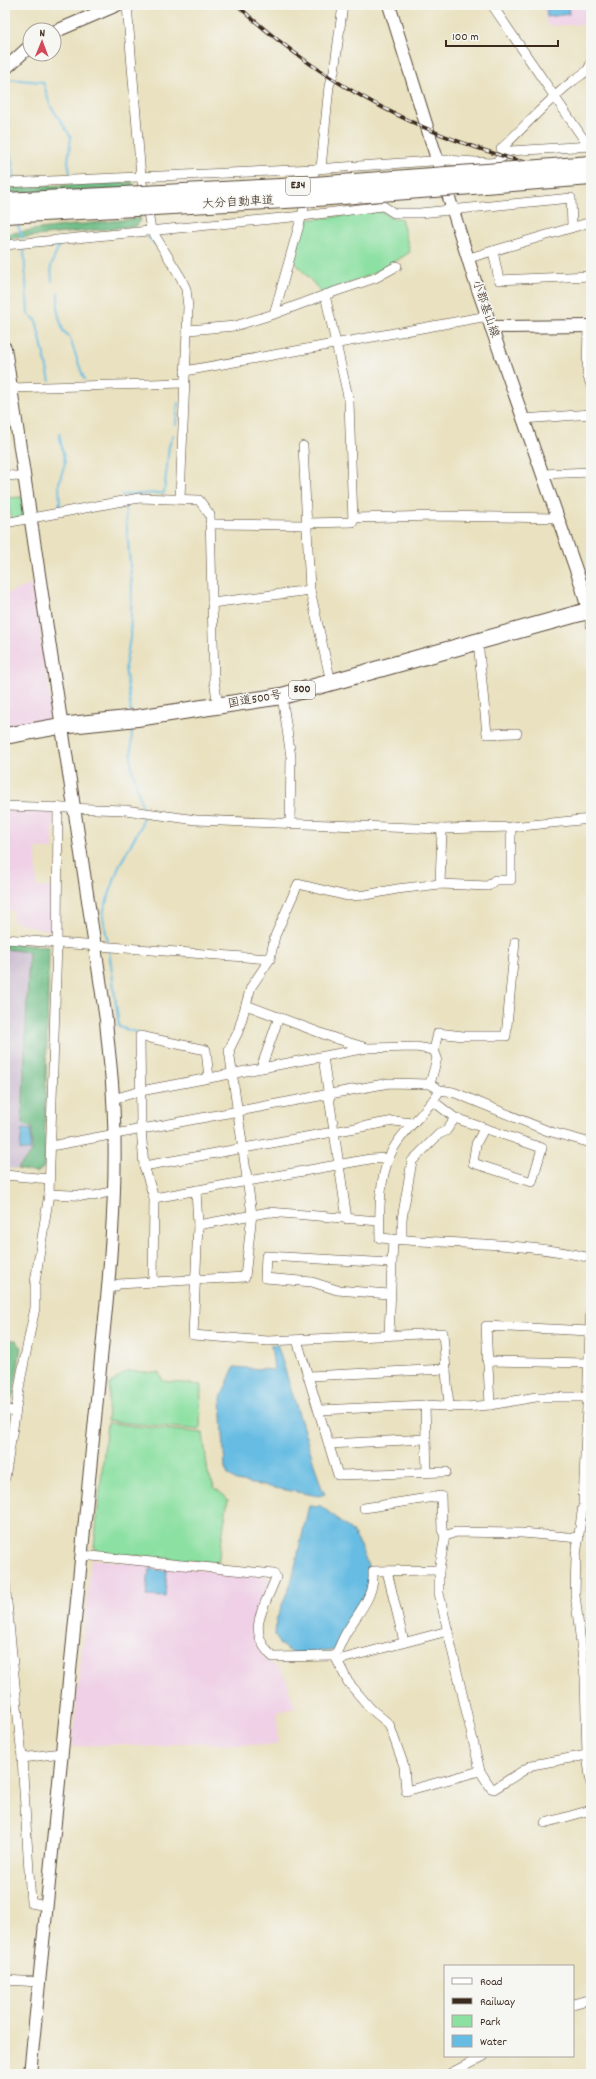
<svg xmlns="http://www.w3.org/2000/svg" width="596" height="2079" viewBox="0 0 596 2079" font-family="Dekko,'Klee One',sans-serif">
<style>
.built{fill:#efd0e6}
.industrial{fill:#cdbed2}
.green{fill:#8ce0a2;stroke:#648560}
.forest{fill:#71be88;stroke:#567453}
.water{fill:#66bce3;stroke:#507380}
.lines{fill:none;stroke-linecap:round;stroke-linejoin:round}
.stream{stroke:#66bce3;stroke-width:2}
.street-casing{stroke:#554536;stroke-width:10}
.secondary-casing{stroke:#554536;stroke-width:14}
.highway-casing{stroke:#554536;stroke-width:18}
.street{stroke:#fff;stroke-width:9}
.secondary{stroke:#fff;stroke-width:12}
.highway{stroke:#fff;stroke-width:16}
.rail-casing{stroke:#3b2a1e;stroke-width:3.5}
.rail{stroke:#f6f6f2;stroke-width:2;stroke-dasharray:6;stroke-linecap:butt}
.highway-bridge-casing{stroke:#554536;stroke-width:18;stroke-linecap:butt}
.highway-bridge{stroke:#fff;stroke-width:16}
.labels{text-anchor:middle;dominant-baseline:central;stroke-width:3;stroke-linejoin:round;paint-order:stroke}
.shield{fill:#f6f6f2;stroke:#73675e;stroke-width:1}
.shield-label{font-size:11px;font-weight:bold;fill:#3b2a1e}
.street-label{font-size:12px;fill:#3b2a1e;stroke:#f6f6f2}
</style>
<rect width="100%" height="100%" fill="#f6f6f2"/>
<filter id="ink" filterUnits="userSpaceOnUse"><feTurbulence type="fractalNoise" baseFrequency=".025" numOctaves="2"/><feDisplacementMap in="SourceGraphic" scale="8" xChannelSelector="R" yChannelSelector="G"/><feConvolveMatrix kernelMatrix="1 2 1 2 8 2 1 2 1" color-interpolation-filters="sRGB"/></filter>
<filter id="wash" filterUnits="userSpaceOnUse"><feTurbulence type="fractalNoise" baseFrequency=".012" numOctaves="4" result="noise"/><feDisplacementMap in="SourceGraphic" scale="16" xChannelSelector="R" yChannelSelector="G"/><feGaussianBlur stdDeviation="0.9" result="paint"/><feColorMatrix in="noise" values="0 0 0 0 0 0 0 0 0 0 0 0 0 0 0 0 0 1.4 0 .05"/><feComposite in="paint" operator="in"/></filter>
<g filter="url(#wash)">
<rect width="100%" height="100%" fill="#e9e1bf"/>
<g class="built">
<path d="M544 5H591V20L589 24 550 26 546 23Z"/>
<path d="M34 584 52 713 50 718 44 721 5 728V594Z"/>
<path d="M5 810 53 811V849L36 848 37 887 54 888 52 930 39 929 13 921V911L5 910Z"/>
<path d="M91 1559 266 1576 269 1580 268 1588 256 1617 255 1641 265 1659 280 1670 286 1678 295 1708 278 1711 277 1745 186 1743 147 1747 115 1744 73 1747 72 1744Z"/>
</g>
<path class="industrial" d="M5 949 29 951 22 1124 32 1128V1152L17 1169 5 1168Z"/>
<g class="green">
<path d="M382 211 390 218H401L410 252C379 273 357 281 322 293L293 260 305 220Z"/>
<path d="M22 497 25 514 21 518 11 519 7 498Z"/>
<path d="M127 1371 159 1373 163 1381 201 1385 200 1430 107 1421 110 1384Z"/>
<path d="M107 1423 203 1433 208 1474 215 1488 228 1499 218 1563 97 1552 94 1548Z"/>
</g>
<g class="forest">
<path d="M132 182 135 189 5 193V188Z"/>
<path d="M141 218 137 226 5 239V234L55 227Z"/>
<path d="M5 943 49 947 44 1167 37 1173 17 1169 32 1152V1128L22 1124 29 952 5 949Z"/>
<path d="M5 1340H16L21 1347 14 1392 10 1403H5Z"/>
</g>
<g class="water">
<path d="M546 5H568L569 14 547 17Z"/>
<path d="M22 1129 31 1130 30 1151 20 1150Z"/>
<path d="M277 1344 322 1489 325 1494 319 1496 236 1481 228 1475 225 1468 221 1398 234 1367 274 1370 271 1345Z"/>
<path d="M309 1505 321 1506 351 1530 358 1541 370 1571 366 1595 337 1648 331 1651 293 1653 279 1644 275 1635 276 1620 292 1580Z"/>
<path d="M149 1569 167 1571 165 1597 146 1596Z"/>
</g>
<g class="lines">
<g class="stream">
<path d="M7 79 43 82 50 105 71 137 68 161 70 173"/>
<path d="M5 127 15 179"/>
<path d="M16 221 23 238"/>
<path d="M147 236 156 245"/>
<path d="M35 248 59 246 51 266 52 281"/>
<path d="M24 250 28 314 36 320 50 381"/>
<path d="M58 294V313L63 331 69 336 84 379"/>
<path d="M180 375 182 355"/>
<path d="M176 424 178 403"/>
<path d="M59 433 65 463 59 483 60 509 62 508"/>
<path d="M122 495 164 493 169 446 173 435"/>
<path d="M125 506 132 588 130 638 125 667 131 712"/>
<path d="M132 724 131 764 143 810"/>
<path d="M108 943 103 917 104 910 119 866 141 826 143 814"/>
<path d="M109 949 119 1027 139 1033"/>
</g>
</g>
</g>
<g filter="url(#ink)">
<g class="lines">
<g class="street-casing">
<g id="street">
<path d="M127 5 141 177 151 229 181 278 186 289 188 307 180 498"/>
<path d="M492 5 589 147"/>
<path d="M501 149C524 127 548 100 573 81 581 74 589 73 591 62"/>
<path d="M321 168 329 86 334 72 343 5"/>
<path d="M5 183 315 169 446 160 491 163 496 162 510 151 591 146"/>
<path d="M5 245 302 216 383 206 394 213H420L571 198 572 226"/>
<path d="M493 251 499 280 591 276"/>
<path d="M469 258 591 222"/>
<path d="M325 295 375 278 397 266"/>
<path d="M588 326 587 374 591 385"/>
<path d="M188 330 235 326 274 314"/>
<path d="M185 371 488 316"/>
<path d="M11 388 184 383"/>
<path d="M523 419 591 414"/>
<path d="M303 446 310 590 331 682"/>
<path d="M542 474 591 472"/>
<path d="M5 475 24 477"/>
<path d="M353 518 437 516 557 518"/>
<path d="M5 523 139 498 199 500 210 515 214 680 218 706"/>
<path d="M307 523 353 522 349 401 325 295 274 314 315 169"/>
<path d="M210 524 307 525"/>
<path d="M212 603 310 590"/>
<path d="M588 610 591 626"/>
<path d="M478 641 487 734 517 733"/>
<path d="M282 696 291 757 290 823"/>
<path d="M5 806 125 810 196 820 442 829 511 827 591 819"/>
<path d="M440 884 442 829"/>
<path d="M5 939 270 959"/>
<path d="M246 1005 334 1038 367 1048 416 1047 434 1050 437 1058 430 1084"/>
<path d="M434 1050 438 1033 463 1036H506L515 942"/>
<path d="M323 1057 347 1219"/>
<path d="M261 1068 279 1017"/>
<path d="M440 1090C429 1109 412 1122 399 1140 379 1166 379 1206 380 1238 451 1245 521 1241 591 1258"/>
<path d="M113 1099 141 1091 367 1048"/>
<path d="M433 1101 455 1118 542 1148 532 1182 473 1163 476 1144 484 1129"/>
<path d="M51 1146 389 1083 430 1084 440 1090 453 1092 548 1131 591 1143"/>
<path d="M144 1166 394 1121 413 1123"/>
<path d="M5 1175 49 1179"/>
<path d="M196 1190 198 1225"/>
<path d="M49 1194 94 1196 113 1191"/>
<path d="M154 1198 370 1159 388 1158"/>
<path d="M379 1221 269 1212 198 1225 193 1335 268 1341 443 1333 449 1407"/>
<path d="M402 1239V1219L412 1161 439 1134 446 1131 455 1118"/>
<path d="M153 1283 154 1198 144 1166 141 1128 140 1036 206 1050 209 1078"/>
<path d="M108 1288 115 1287 118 1284 245 1277 252 1214 229 1050 238 1032 251 987 270 959 275 936 298 884 347 896 366 895 397 889 440 884 488 886 495 880H511V827"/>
<path d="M389 1294 337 1290 312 1282 265 1278 266 1256 391 1263"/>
<path d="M591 1306 583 1505 576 1556 575 1594 585 1677 587 1755 591 1784"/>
<path d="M389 1335 393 1239"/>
<path d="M297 1340 338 1475 446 1472"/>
<path d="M487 1361 588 1363"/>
<path d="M309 1376 446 1369"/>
<path d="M425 1405 427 1472"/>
<path d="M490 1405 486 1326 590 1331"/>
<path d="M5 1409 16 1412"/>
<path d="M320 1410 425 1405 466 1407 490 1405 536 1397H587"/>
<path d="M329 1444 426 1439"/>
<path d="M5 1478 21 1377 35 1308V1282L49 1194 57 943 58 807"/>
<path d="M364 1508 441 1496 442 1530 445 1536"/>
<path d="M579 1538 522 1533 456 1532 445 1536 439 1570V1593L480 1771 491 1788 494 1789 532 1765 587 1755"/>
<path d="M81 1555 274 1574 276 1577C265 1608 244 1630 273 1657L335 1656"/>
<path d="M387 1571 404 1642"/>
<path d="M5 1582 22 1758 31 1903 46 1906"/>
<path d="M335 1656 348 1682 371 1709 389 1724 404 1766 406 1791 480 1771"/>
<path d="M335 1656C339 1648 342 1640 346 1633 358 1612 375 1597 373 1571L439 1570"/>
<path d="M338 1660 448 1631"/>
<path d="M22 1758 61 1753"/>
<path d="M545 1823 591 1810"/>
<path d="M5 1980 39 1982"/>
<path d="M573 2004 591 1999"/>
<path d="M449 2074 484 2056"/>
</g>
</g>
<g class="secondary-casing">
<g id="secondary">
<path d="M389 5 474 278 581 584 588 610"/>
<path d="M54 32 117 5"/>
<path d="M5 69 30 46"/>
<path d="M491 327 591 326"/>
<path d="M5 348 106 1020C108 1047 112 1073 113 1099 117 1162 113 1226 108 1288L30 2074"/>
</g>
</g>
<g class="highway-casing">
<path id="highway" d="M5 736 60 726 137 718 282 696 591 610"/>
</g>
<use href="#street" class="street"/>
<use href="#secondary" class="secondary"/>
<use href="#highway" class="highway"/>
<g class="rail-casing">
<path id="rail" d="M237 5C316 78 410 130 513 159 538 166 565 169 591 174"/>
</g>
<use href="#rail" class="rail"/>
<g class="highway-bridge-casing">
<g id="highway-bridge">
<path d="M5 201 301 186 591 164"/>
<path d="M5 215 303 199 591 177"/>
</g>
</g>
<use href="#highway-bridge" class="highway-bridge"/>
</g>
</g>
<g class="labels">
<g class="shield">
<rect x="286" y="177" width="24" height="18" rx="3"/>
<rect x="289" y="681" width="26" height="18" rx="3"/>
</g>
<g class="shield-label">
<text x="298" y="186">E34</text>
<text x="302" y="690">500</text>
</g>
<g class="street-label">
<text transform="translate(238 203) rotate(-3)">大分自動車道</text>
<text transform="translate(485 309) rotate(71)">小郡基山線</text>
<text transform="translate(255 700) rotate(-10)">国道500号</text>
</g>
</g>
<rect width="596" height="2079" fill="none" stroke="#f6f6f2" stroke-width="20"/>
<rect x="444" y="1965" width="130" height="92" fill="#f6f6f2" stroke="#aba49d"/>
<rect x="452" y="1978" width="20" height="6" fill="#ffffff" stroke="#aba49d"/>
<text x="480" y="1985" font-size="12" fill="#3b2a1e">Road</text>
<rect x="452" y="1998" width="20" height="6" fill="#3b2a1e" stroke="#aba49d"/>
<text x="480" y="2005" font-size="12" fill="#3b2a1e">Railway</text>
<rect x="452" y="2015" width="20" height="12" fill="#8ce0a2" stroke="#aba49d"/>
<text x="480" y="2025" font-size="12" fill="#3b2a1e">Park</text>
<rect x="452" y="2035" width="20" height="12" fill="#66bce3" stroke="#aba49d"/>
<text x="480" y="2045" font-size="12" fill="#3b2a1e">Water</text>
<g transform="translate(42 42) rotate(1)"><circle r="19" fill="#f6f6f2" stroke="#aba49d"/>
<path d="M0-3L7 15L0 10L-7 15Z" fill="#d1495b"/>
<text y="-6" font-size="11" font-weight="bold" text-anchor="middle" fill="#3b2a1e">N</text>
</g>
<path d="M446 40v6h112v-6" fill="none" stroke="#3b2a1e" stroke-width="2"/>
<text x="452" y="40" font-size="12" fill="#3b2a1e" stroke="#f6f6f2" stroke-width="3" paint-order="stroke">100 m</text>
</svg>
